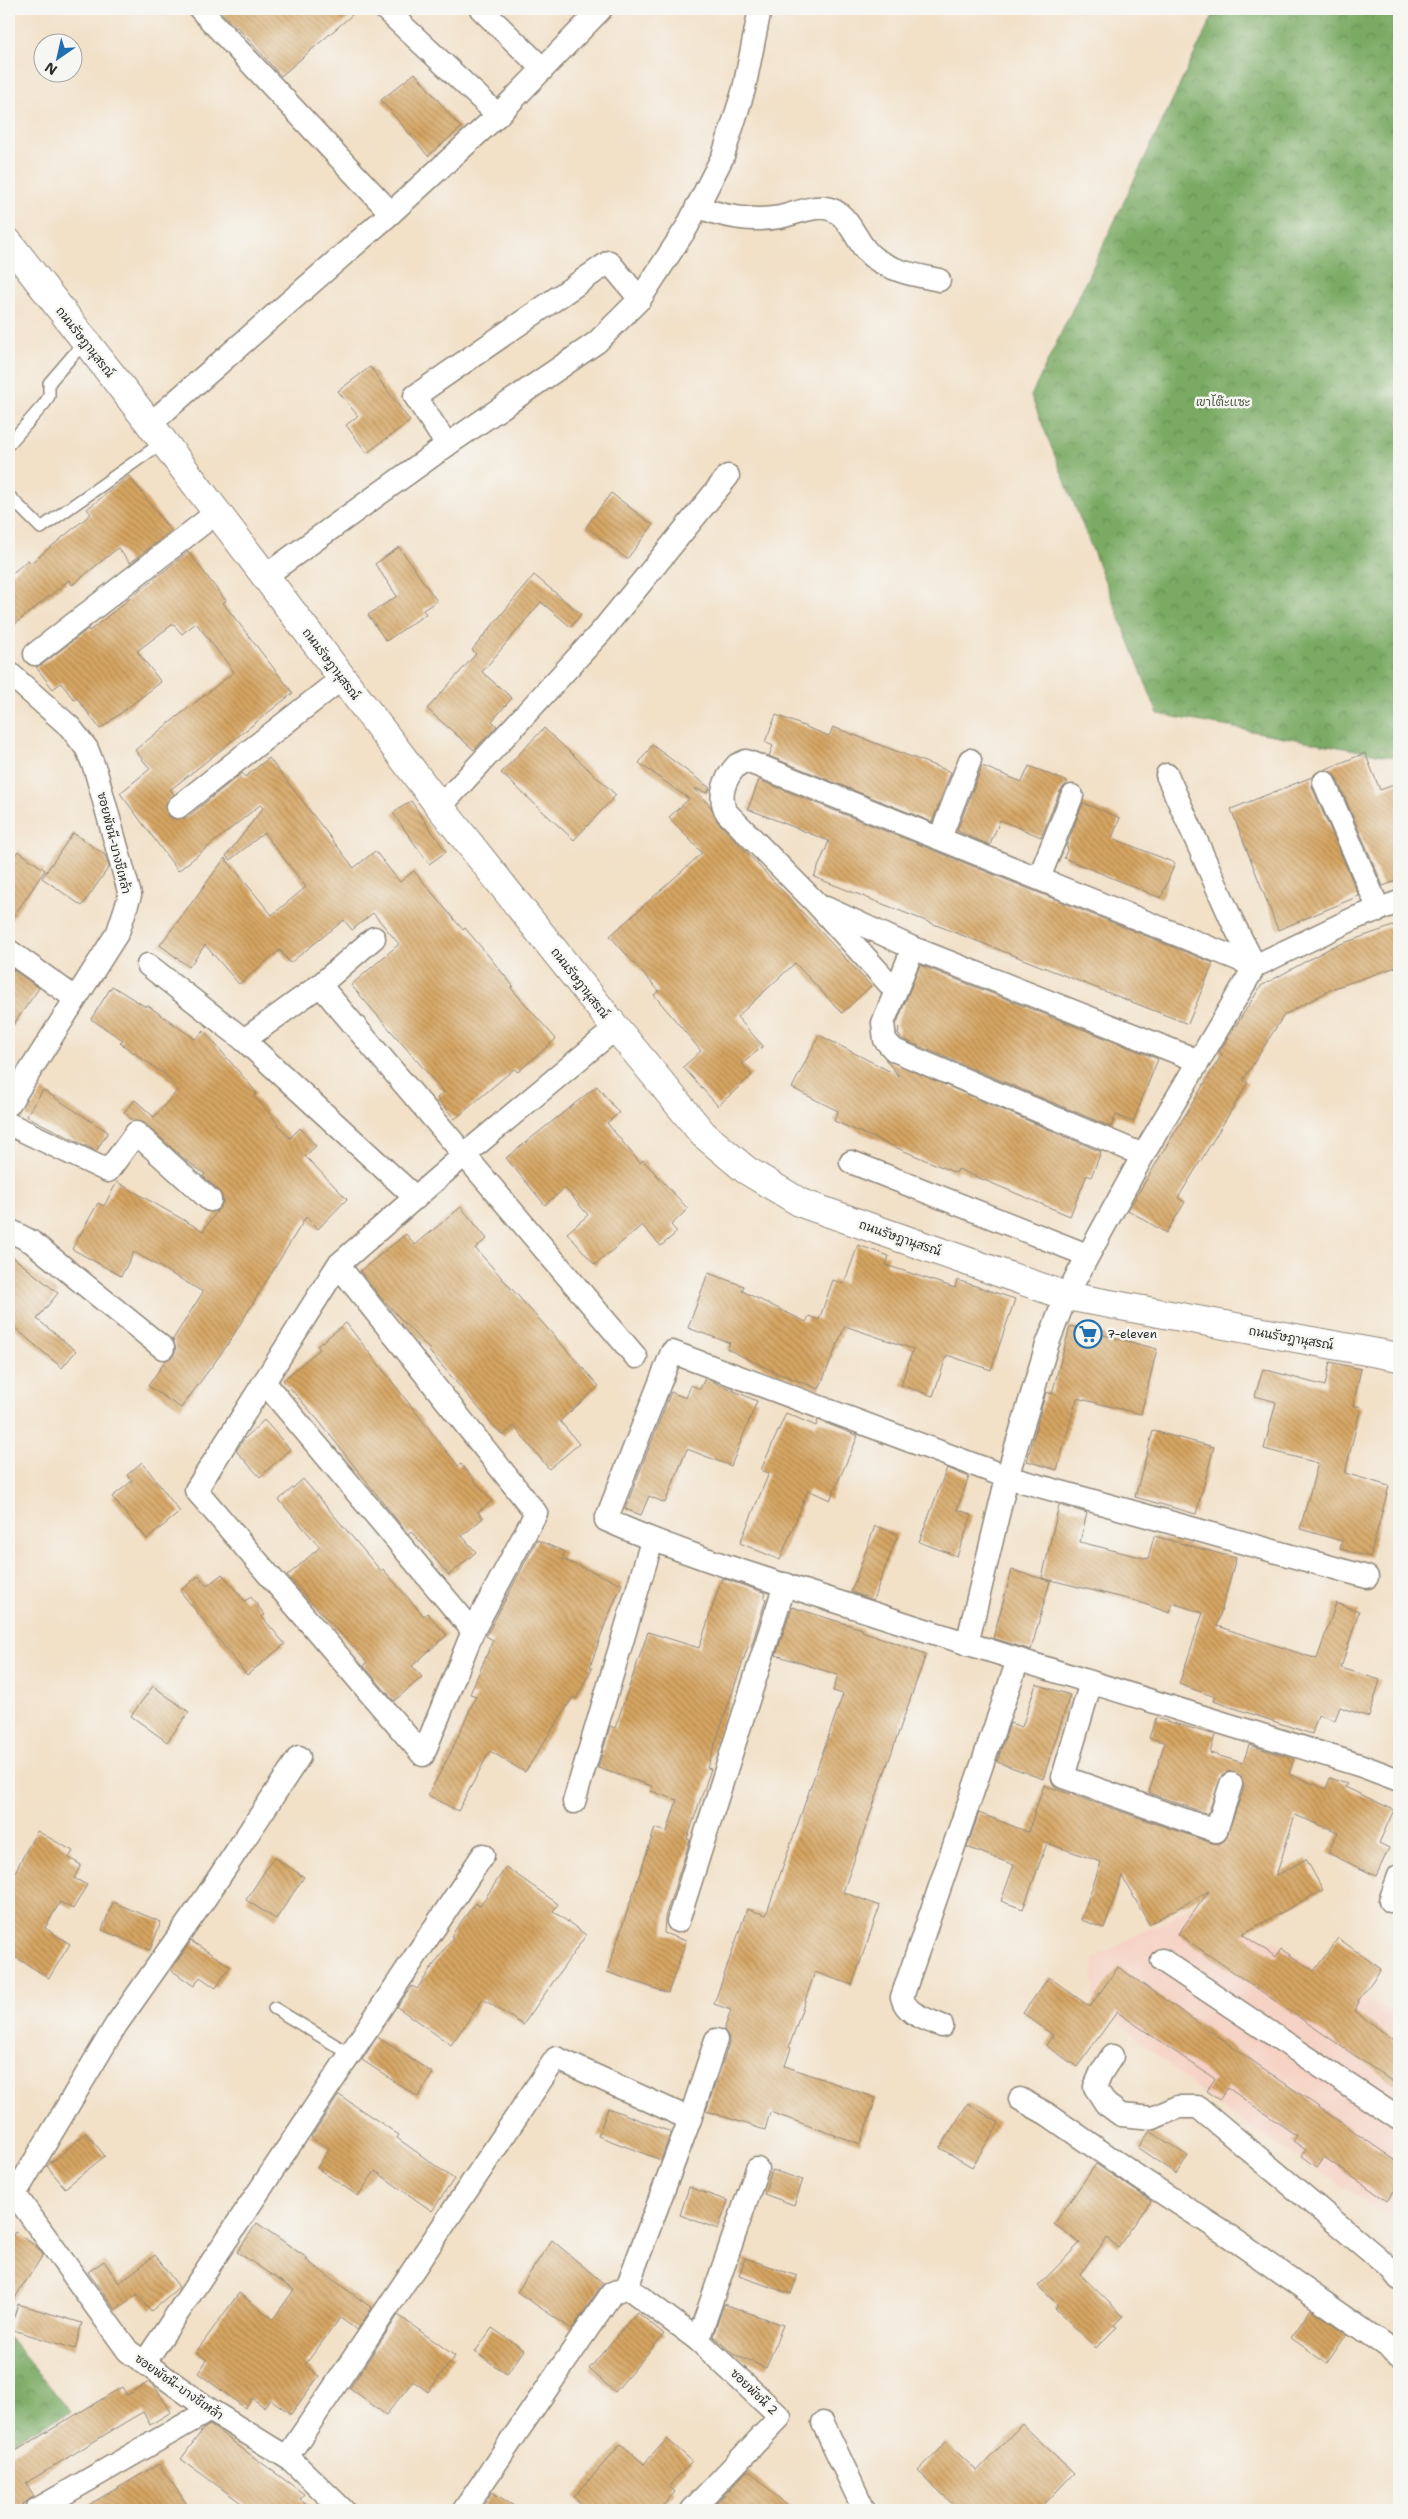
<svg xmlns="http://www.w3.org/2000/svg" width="1408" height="2519" viewBox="0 0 1408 2519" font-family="'Shantell Sans','Playpen Sans Thai',sans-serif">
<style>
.built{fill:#f6d2c4}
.forest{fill:url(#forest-crowns);stroke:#526a48}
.building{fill:url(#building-back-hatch)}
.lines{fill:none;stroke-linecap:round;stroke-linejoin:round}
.service-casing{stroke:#8e8679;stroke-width:14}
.minor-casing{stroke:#8e8679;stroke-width:25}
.tertiary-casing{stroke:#8e8679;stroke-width:30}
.service{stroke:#fff;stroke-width:11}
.minor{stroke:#fff;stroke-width:22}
.tertiary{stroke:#fff;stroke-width:28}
.labels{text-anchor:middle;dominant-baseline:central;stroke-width:5;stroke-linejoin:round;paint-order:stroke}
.street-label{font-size:12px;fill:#2b2b2b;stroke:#f6f6f2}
.park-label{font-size:12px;fill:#4c5940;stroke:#f6f6f2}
.poi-label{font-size:12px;fill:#2b2b2b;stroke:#f6f6f2;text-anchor:start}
</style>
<defs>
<pattern id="forest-crowns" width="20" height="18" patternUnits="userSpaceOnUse" patternTransform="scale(1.25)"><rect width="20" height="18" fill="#7aaa64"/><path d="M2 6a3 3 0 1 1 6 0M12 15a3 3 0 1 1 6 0" fill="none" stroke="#648b53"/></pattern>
<pattern id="building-back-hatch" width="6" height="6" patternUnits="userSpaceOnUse" patternTransform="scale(1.25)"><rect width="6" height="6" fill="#d6a562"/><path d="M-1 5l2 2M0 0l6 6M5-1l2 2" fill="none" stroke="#ae8751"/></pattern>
</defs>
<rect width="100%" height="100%" fill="#f6f6f2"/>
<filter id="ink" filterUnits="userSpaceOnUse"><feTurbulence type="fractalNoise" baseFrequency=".02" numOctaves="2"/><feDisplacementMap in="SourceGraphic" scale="10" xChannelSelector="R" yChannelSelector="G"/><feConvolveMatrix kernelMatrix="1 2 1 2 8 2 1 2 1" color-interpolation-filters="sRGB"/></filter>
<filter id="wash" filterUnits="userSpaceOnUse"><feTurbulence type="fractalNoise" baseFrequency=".0096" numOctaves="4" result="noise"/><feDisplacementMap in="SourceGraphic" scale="20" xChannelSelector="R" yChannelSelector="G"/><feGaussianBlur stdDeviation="1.12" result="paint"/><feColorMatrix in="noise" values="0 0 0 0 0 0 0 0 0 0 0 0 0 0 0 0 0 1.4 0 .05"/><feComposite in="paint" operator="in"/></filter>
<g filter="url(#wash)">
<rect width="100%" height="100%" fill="#f2e0c7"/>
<path class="built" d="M1198 1903 1241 1927 1277 1943 1358 1997 1399 2014V2223L1215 2104 1093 2000 1094 1958Z"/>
<g class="forest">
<path d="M1216 9H1399V758L1158 714 1031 396Z"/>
<path d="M9 2337 71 2412 9 2443Z"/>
</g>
<g id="blocks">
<g class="building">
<path d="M218 9H359L281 76 237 27 236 28Z"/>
<path d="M415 73 461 128 428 156 381 100Z"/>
<path d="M370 367 410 421 367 453 346 425 358 416 338 391Z"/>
<path d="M129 476 171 531 130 563 118 548 72 585 69 580 9 629V576L28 560 31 563 91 514 87 509Z"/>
<path d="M611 493 653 525 627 559 586 527Z"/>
<path d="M399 547 437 601 423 610 426 614 386 641 368 615 397 596 375 564Z"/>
<path d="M188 552 226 601 223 603 293 693 170 790 174 794 166 803 167 815 174 819 186 818 242 773 245 777 269 758 354 868 375 851 400 882 414 871 463 930 465 928 487 954 513 986 511 988 556 1039 518 1072 514 1069 455 1119 437 1098 444 1092 351 985 399 944 373 913 352 930 344 920 290 963 280 950 239 984 205 945 189 967 160 945 225 858 272 915 306 887 264 833 230 860 226 856 263 808 260 805 178 871 120 793 150 769 135 750 234 672 196 623 182 634 173 624 137 651 161 682 100 729 77 698 74 700 61 683 53 689 36 667 43 664 88 629 89 631Z"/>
<path d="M534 575 581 614 571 627 541 602 482 672 512 698 492 721 497 726 474 750 427 709 476 654 472 650Z"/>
<path d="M776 715 829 736 833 727 951 772 932 822 769 756 773 746 765 742Z"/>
<path d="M544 728 616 795 574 840 501 773Z"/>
<path d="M652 745 710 788 707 793 694 788 710 806 718 822 871 986 842 1013 795 963 737 1017 763 1046 742 1064 752 1075 718 1106 683 1067 701 1051 654 995 659 991 610 936 702 853 669 817 689 799 639 763Z"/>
<path d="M1365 753 1380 790 1399 783V880L1383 886 1336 777 1326 769Z"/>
<path d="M982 766 1022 782 1029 766 1068 782 1060 791 1041 837 1000 820 990 845 957 831Z"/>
<path d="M1312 777V787L1359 896 1278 930 1231 809Z"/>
<path d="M759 780 1213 963 1188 1024 814 877 829 841 748 809Z"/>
<path d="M411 801 446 852 429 864 393 813Z"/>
<path d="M1083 803 1120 818 1112 838 1175 863 1161 898 1064 858 1068 848 1066 847Z"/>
<path d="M73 833 105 855 109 867 82 906 42 878Z"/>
<path d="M18 851 45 870 9 923V865Z"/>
<path d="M1399 924V966L1334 988 1284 1015 1243 1080 1248 1083 1178 1198 1185 1202 1166 1233 1128 1210 1222 1054 1219 1052 1261 986 1332 947Z"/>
<path d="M920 965 1158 1059 1133 1122 1116 1115 1111 1127 902 1039 898 1034 899 1028 896 1025Z"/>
<path d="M9 967 39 988 9 1031Z"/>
<path d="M112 986 146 1007 147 1005 195 1039 204 1031 257 1093 254 1096 290 1138 300 1128 316 1146 305 1156 347 1199 318 1229 306 1217 226 1347 181 1408 148 1386 165 1361 173 1356 176 1350 173 1339 203 1292 134 1252 121 1276 72 1249 98 1203 104 1206 117 1182 203 1231 224 1201 219 1191 203 1176 205 1174 183 1158 145 1123 133 1121 124 1112 135 1100 154 1117 178 1090 164 1074 120 1043 123 1040 91 1019Z"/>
<path d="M819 1035 899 1076 885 1059 1101 1152 1091 1177 1087 1175 1070 1216 958 1169 956 1173 834 1121 838 1111 792 1088Z"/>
<path d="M597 1086 619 1113 607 1123 640 1163 643 1160 688 1209 671 1225 677 1232 661 1246 642 1225 595 1265 567 1233 588 1215 565 1188 545 1205 506 1158Z"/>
<path d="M43 1090 108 1132 96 1151 26 1116Z"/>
<path d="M461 1207 487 1239 475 1248 599 1386 560 1421 579 1444 549 1469 514 1426 503 1436 429 1351 430 1350 382 1299 360 1271 406 1234 415 1245Z"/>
<path d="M858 1245 889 1256 886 1265 955 1288 957 1280 1015 1299 991 1370 947 1355 933 1396 901 1385 913 1349 845 1326 819 1389 775 1372 727 1349 730 1343 688 1328 708 1273 744 1286 742 1291 806 1322 809 1316 819 1320 833 1280 844 1284Z"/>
<path d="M9 1254 58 1293 37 1319 76 1351 62 1368 9 1323Z"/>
<path d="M346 1323 458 1466 461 1464 492 1501 478 1512 483 1518 462 1536 476 1552 449 1575 411 1531 408 1534 318 1420 283 1380 320 1349 317 1346Z"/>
<path d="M1070 1326 1157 1349 1141 1414 1077 1398 1057 1470 1027 1461 1046 1392 1052 1394Z"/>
<path d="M1330 1362 1361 1369 1353 1405 1361 1407 1345 1473 1389 1486 1370 1557 1340 1549 1342 1541 1300 1529 1318 1463 1264 1449 1276 1402 1255 1396 1263 1369 1325 1386Z"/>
<path d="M705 1378 757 1401 731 1466 687 1449 665 1503 649 1496 641 1515 625 1509 671 1392 686 1398 691 1385 700 1389Z"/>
<path d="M786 1413 816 1426 818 1420 858 1436 830 1500 808 1490 780 1560 740 1543 769 1473 761 1470Z"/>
<path d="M264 1420 290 1449 260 1477 236 1451 244 1439Z"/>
<path d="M1153 1431 1214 1447 1196 1514 1135 1497Z"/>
<path d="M142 1462 180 1512 147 1539 112 1497 132 1481 127 1475Z"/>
<path d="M947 1468 969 1477 957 1509 972 1515 957 1556 919 1542Z"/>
<path d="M303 1479 381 1571 383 1569 424 1616 427 1613 447 1635 412 1666 422 1677 394 1701 364 1666 367 1662 287 1576 320 1547 279 1500Z"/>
<path d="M1059 1505 1087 1513 1080 1542 1148 1559 1154 1536 1236 1558 1217 1626 1317 1659 1336 1603 1359 1611 1341 1668 1380 1680 1369 1717 1340 1707 1335 1720 1318 1715 1312 1734 1213 1701 1215 1697 1179 1684 1203 1613 1172 1603 1170 1613 1136 1601 1042 1578Z"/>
<path d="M875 1526 898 1534 873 1600 851 1592Z"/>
<path d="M537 1540 565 1552 562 1559 622 1584 605 1624 590 1667 592 1668 576 1699 573 1697 525 1772 490 1751 458 1811 428 1795 450 1754 476 1696 470 1694 493 1640 486 1636Z"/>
<path d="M1012 1570 1050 1581 1031 1650 993 1638Z"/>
<path d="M222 1574 245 1601 251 1597 265 1615 262 1617 285 1644 247 1675 180 1591 198 1576 207 1586Z"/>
<path d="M722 1578 766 1593 764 1598 766 1599 751 1647 748 1646 707 1768 711 1769 687 1839 690 1840 665 1917 664 1933 686 1941 668 1993 607 1972 655 1828 667 1832 677 1800 651 1791 652 1786 598 1768 610 1726 615 1728 648 1632 699 1648Z"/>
<path d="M792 1607 862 1629V1631L926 1654 843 1892 880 1906 852 1985 815 1972 789 2047 791 2048 785 2066 876 2098 860 2144 770 2112 765 2130 706 2111 729 2044V2037L724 2030 731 2010 714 2004 747 1909 766 1915 843 1694 833 1691 838 1675 776 1655Z"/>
<path d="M1036 1684 1070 1695 1043 1779 997 1762 1010 1723 1022 1727Z"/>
<path d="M153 1686 189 1712 167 1742 131 1716Z"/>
<path d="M1156 1718 1215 1735 1210 1753 1243 1763 1249 1745 1294 1759 1289 1774 1326 1789 1330 1778 1347 1784 1345 1787 1394 1810 1379 1843 1389 1848 1376 1876 1328 1853 1338 1832 1295 1815 1276 1876 1306 1859 1323 1890 1242 1934 1276 1957 1281 1949 1314 1971 1338 1938 1381 1969 1358 2001 1359 2002 1354 2011 1399 2043V2086L1178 1934 1209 1891 1149 1924 1122 1876 1104 1928 1081 1920 1101 1862 1047 1843 1023 1909 1001 1901 1014 1865 967 1847 979 1813 1028 1832 1044 1785 1212 1843 1219 1844 1225 1840 1244 1788 1241 1776 1229 1771 1222 1775 1208 1814 1149 1793 1165 1742 1149 1738Z"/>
<path d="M37 1831 73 1851 69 1858 81 1865 74 1878 87 1885 73 1909 60 1902 45 1928 70 1944 49 1978 9 1953V1883Z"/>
<path d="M274 1857 304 1877 276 1919 246 1900Z"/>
<path d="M506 1867 558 1904 553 1911 586 1935 523 2025 483 1999 451 2045 397 2007 412 1986 417 1989 453 1937 451 1936 475 1903 480 1906Z"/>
<path d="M113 1902 161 1922 150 1950 102 1930Z"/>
<path d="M191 1941 230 1966 216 1988 200 1977 194 1986 171 1970Z"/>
<path d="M1118 1967 1399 2163V2184L1387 2201 1324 2157 1317 2167 1302 2156 1306 2150 1293 2141 1297 2136 1228 2088 1219 2100 1206 2091 1215 2079 1117 2012 1077 2067 1046 2045 1053 2035 1023 2013 1049 1977 1090 2007Z"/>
<path d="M377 2037 433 2073 418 2097 362 2060Z"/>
<path d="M339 2095 399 2135 397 2138 454 2179 432 2211 375 2171 358 2196 317 2168 329 2149 311 2137Z"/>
<path d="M968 2103 999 2123 972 2167 940 2148Z"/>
<path d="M608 2108 671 2132 661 2160 598 2136Z"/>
<path d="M1150 2131 1188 2156 1176 2174 1138 2148Z"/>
<path d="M86 2133 105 2156 65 2188 47 2166Z"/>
<path d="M1096 2164 1151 2201 1118 2247 1107 2238 1080 2274 1123 2316 1114 2325 1117 2327 1096 2348 1055 2308 1058 2305 1038 2286 1080 2243 1054 2224Z"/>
<path d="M772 2170 803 2180 794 2205 764 2194Z"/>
<path d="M689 2187 728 2201 718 2229 680 2215Z"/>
<path d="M257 2223 307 2258 306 2260 372 2308 357 2330 340 2318 305 2365 319 2376 291 2414 270 2399 264 2407 252 2398 245 2408 198 2373 207 2360 196 2352 239 2293 273 2319 294 2290 237 2252Z"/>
<path d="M15 2232 36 2246 43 2255 9 2307V2241Z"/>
<path d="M552 2240 603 2283 572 2329 517 2292Z"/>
<path d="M155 2255 179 2287 151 2311 138 2294 115 2310 88 2272 104 2261 119 2283Z"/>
<path d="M745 2258 797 2276 791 2294 739 2276Z"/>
<path d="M18 2304 82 2323 75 2349 10 2329Z"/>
<path d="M724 2304 783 2325 766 2368 733 2354 713 2336Z"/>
<path d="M1311 2309 1347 2334 1327 2363 1291 2338Z"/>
<path d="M637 2312 664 2334 615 2392 589 2369Z"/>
<path d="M398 2315 455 2356 428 2392 413 2381 386 2415 350 2388Z"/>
<path d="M492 2328 524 2350 507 2374 475 2352Z"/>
<path d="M149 2382 156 2388 171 2412 150 2425 143 2412 129 2420 26 2483 34 2496 15 2510H9V2455L122 2387 127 2395Z"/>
<path d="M1022 2424 1074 2473 1039 2510H959L918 2471 946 2442 977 2471Z"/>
<path d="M210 2425 304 2494 300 2499 315 2510H251L181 2459 203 2429Z"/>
<path d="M667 2439 692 2461 669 2486 675 2492 659 2510H588L574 2497 621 2444 644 2464Z"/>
<path d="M159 2464 191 2510H80Z"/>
<path d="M748 2470 792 2510H710Z"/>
<path d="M492 2492 520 2510H486L482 2508Z"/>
</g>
</g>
</g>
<g filter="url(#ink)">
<use href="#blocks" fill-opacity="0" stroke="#8e8679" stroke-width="1"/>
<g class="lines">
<g class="service-casing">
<g id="service">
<path d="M9 444 45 403 49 396V383L85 341"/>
<path d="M9 496 41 528 163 442"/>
<path d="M274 2008 350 2054"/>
</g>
</g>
<g class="minor-casing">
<g id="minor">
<path d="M200 9 391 213"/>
<path d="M481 9 543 69"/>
<path d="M498 115 601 9"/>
<path d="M697 206C722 217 753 222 780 217 794 214 812 206 825 208 851 211 855 245 874 258 894 272 916 275 939 280"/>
<path d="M150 424 391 213 498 115 385 9"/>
<path d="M447 445 415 396 609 262 640 299"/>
<path d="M265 576 447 445 597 342 640 299 687 227 723 156 744 89 760 9"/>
<path d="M35 654 216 513"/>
<path d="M9 673 70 727 87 749 96 772 130 895 118 932 9 1104"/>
<path d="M1167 775 1233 923 1255 966"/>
<path d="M1324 782 1379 910"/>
<path d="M178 807 341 679"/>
<path d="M440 807 601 632 728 476"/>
<path d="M940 838 970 760"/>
<path d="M1039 878 1072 796"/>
<path d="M826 908 913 948 1199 1061"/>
<path d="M913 948 883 1023 885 1040 894 1050 1143 1155"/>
<path d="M9 951 75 998"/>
<path d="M148 965 244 1040 416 1198"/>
<path d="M320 985 636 1357"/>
<path d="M895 990 816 903 727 813C717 797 725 778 737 765L746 761 762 767 1255 966"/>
<path d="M244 1040 320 985 374 938"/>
<path d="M9 1124 108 1171 136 1133 210 1200"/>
<path d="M851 1162 1087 1255"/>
<path d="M9 1230 32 1242 163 1348"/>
<path d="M338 1265 536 1513 473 1631 423 1755 196 1490 338 1265 463 1156 616 1028"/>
<path d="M264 1382 473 1631"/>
<path d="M1367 1577 1007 1477 672 1352 606 1520C689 1557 777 1582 863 1610 1028 1664 1195 1714 1362 1766L1399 1780"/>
<path d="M967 1644 1007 1477 1047 1345 1066 1296 1143 1155 1255 966 1355 918 1399 902"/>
<path d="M1091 1682 1063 1777 1216 1831 1231 1784"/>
<path d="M574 1802 652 1541"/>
<path d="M1390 1901 1399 1876"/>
<path d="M678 1921 785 1584"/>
<path d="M1162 1960 1399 2119"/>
<path d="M942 2026C927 2019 906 2015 902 1997L1018 1660"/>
<path d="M1112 2056 1101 2073 1095 2087 1106 2104 1121 2115 1153 2118 1178 2107H1198L1391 2269 1399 2279"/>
<path d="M1020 2099 1047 2114 1132 2173 1229 2236 1399 2355"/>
<path d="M9 2186 128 2351 210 2410 291 2460 343 2510"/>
<path d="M15 2194 116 2025 206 1897 299 1757"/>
<path d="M627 2287 698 2340 780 2417 692 2510"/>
<path d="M698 2340 757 2169"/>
<path d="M145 2362 483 1855"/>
<path d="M823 2423 864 2510"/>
<path d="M287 2457 556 2058 690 2119"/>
<path d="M36 2510 210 2410"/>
<path d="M464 2510 612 2293 627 2287 690 2119 716 2040"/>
</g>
</g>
<g class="tertiary-casing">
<path id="tertiary" d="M9 243 150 424 440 807 616 1028 703 1134 746 1170 801 1203 1066 1296 1399 1357"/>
</g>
<use href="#service" class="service"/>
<use href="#minor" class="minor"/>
<use href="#tertiary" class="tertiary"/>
</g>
</g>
<defs>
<g id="supermarket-ring" transform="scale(1.4375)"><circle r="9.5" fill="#f6f6f2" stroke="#1f6fb2" stroke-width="1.5"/><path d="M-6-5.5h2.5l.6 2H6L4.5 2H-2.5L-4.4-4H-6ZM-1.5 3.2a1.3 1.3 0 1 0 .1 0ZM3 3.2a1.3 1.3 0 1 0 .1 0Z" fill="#1f6fb2"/></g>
</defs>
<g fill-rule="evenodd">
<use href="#supermarket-ring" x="1088" y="1334"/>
</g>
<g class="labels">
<g class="street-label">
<text transform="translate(85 342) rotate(52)">ถนนรัษฎานุสรณ์</text>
<text transform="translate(331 664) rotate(53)">ถนนรัษฎานุสรณ์</text>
<text transform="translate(114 843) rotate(76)">ซอยพัชนี-บางชีเหล้า</text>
<text transform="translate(580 983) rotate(52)">ถนนรัษฎานุสรณ์</text>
<text transform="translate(900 1238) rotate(19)">ถนนรัษฎานุสรณ์</text>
<text transform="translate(1291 1338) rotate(10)">ถนนรัษฎานุสรณ์</text>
<text transform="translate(179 2387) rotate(35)">ซอยพัชนี-บางชีเหล้า</text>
<text transform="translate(754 2392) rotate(44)">ซอยพัชนี 2</text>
</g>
<g class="park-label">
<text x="1223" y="402">เขาโต๊ะแซะ</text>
</g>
<g class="poi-label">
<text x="1107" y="1334">7-eleven</text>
</g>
</g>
<rect width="1408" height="2519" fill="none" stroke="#f6f6f2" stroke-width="30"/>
<g transform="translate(58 58) rotate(214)"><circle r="24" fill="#f6f6f2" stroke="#a5a5a2"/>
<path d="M0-4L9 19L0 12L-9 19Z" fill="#1f6fb2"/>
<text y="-8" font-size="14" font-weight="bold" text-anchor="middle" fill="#2b2b2b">N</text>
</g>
</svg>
